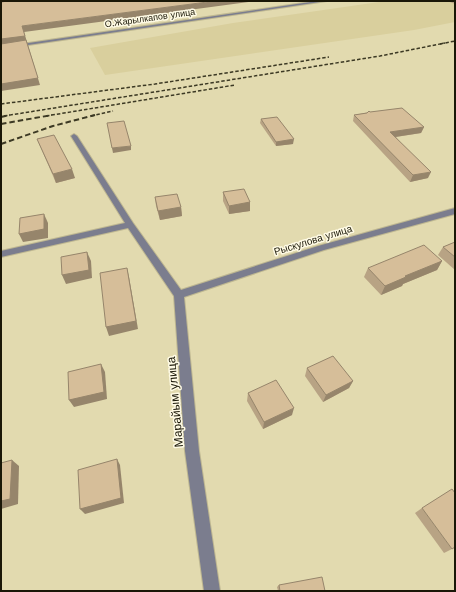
<svg xmlns="http://www.w3.org/2000/svg" width="456" height="592" viewBox="0 0 456 592" font-family="'Work Sans',sans-serif">
<style>
.built{fill:#d9cf9d}
.lines{fill:none;stroke-linecap:round;stroke-linejoin:round}
.minor-casing{stroke:#beb791;stroke-width:2}
.minor{fill:#7b7d8e;fill-rule:evenodd}
.rail-far1{stroke:#3c3924;stroke-width:1.5;stroke-dasharray:3.5 2;stroke-linecap:butt}
.rail{stroke:#3c3924;stroke-width:2;stroke-dasharray:5.5 3;stroke-linecap:butt}
.wall{fill:#b8a384}
.shaded-wall{fill:#96856b}
.building{fill:#d6be99;stroke:#96856b}
.labels{text-anchor:middle;dominant-baseline:central;stroke-width:3;stroke-linejoin:round;paint-order:stroke}
.far-street-label{font-size:9px;fill:#1a1707;stroke:#fefae5}
.street-label{font-size:10px;fill:#1a1707;stroke:#fefae5}
.near-street-label{font-size:12px;fill:#1a1707;stroke:#fefae5}
</style>
<rect width="100%" height="100%" fill="#e2daaf"/>
<path class="built" d="M386 1H455V22L414 30 105 75 90 48 233 23Z"/>
<g class="lines">
<g class="minor-casing">
<g id="minor">
<path d="M317 1H327L1 49V47Z"/>
<path d="M74 134 77 136 133 223 181 290 318 246 455 208V214L324 250 184 297 199 451 220 591H204L185 451 174 296 128 228 1 257V251L125 223 71 136Z"/>
</g>
</g>
<use href="#minor" class="minor"/>
<g class="rail-far1">
<path d="M440 44 455 41"/>
<path d="M1 104 155 84 329 57"/>
<path d="M4 116 380 56 445 43"/>
<path d="M46 116 235 85"/>
<path d="M91 116 113 111"/>
</g>
<g class="rail">
<path d="M1 117 10 115"/>
<path d="M1 124 52 115"/>
<path d="M1 144 53 126 95 115"/>
</g>
</g>
<g class="wall">
<path d="M447 1H455V4Z"/>
<path d="M370 112 424 127 421 133 396 137 428 178 410 182 353 121 354 115Z"/>
<path d="M261 119 293 144 276 146 260 123Z"/>
<path d="M37 139 75 178 56 183Z"/>
<path d="M223 192 250 202V211L229 214 223 201Z"/>
<path d="M155 197 181 207 182 216 160 220 156 206Z"/>
<path d="M455 242V270L438 255 443 247Z"/>
<path d="M442 261 437 270 403 284 402 286 381 295 364 277 368 268Z"/>
<path d="M307 368 353 381 349 388 323 402 305 376Z"/>
<path d="M248 393 292 415 263 429 247 401Z"/>
<path d="M422 508 452 549 444 553 415 513Z"/>
<path d="M279 585 325 591H278L277 587Z"/>
</g>
<g class="shaded-wall">
<path d="M215 1H256L24 32 40 85 1 91V39L22 26Z"/>
<path d="M424 127 421 133 388 138 390 132Z"/>
<path d="M294 139 293 144 276 146V142Z"/>
<path d="M131 146V150L113 153 112 148Z"/>
<path d="M72 169 75 178 56 183 53 174Z"/>
<path d="M431 172 428 178 410 182 413 175Z"/>
<path d="M250 202V211L229 214V206Z"/>
<path d="M181 207 182 216 160 220 158 211Z"/>
<path d="M44 214 48 223V238L23 242 19 234Z"/>
<path d="M87 252 91 261 92 278 66 284 62 275Z"/>
<path d="M442 261 437 270 403 284 402 286 381 295 385 286 405 276Z"/>
<path d="M127 268 129 277 138 329 109 336 106 327Z"/>
<path d="M101 364 105 372 107 399 74 407 69 400Z"/>
<path d="M353 381 349 388 323 402 326 395Z"/>
<path d="M294 408 292 415 263 429 264 422Z"/>
<path d="M117 459 120 465 124 503 85 514 80 509Z"/>
<path d="M12 460 19 466 18 504 1 509V501Z"/>
</g>
<g class="building">
<path d="M8 1H215L22 26 25 36 1 39V2Z"/>
<path d="M26 40 38 78 1 84V44Z"/>
<path d="M402 108 424 127 390 132 431 172 413 175 354 115 367 113 369 111 370 112Z"/>
<path d="M277 117 294 139 276 142 261 119Z"/>
<path d="M124 121 131 146 112 148 107 123Z"/>
<path d="M54 135 72 169 53 174 37 139Z"/>
<path d="M244 189 250 202 229 206 223 192Z"/>
<path d="M177 194 181 207 158 211 155 197Z"/>
<path d="M44 214V229L19 234 20 218Z"/>
<path d="M455 242V257L443 247Z"/>
<path d="M424 245 442 261 405 276 406 277 385 286 368 268Z"/>
<path d="M87 252 89 270 62 275 61 257Z"/>
<path d="M127 268 136 321 106 327 100 273Z"/>
<path d="M333 356 353 381 326 395 307 368Z"/>
<path d="M101 364 104 392 69 400 68 372Z"/>
<path d="M276 380 294 408 264 422 248 393Z"/>
<path d="M117 459 121 498 80 509 78 470Z"/>
<path d="M12 460 10 499 1 501V463Z"/>
<path d="M452 489 455 493V547L452 549 422 508Z"/>
<path d="M322 577 325 591H280L279 585Z"/>
</g>
<g class="labels">
<g class="far-street-label">
<text transform="translate(150 18) rotate(-8)">О.Жарылкапов улица</text>
</g>
<g class="street-label">
<text transform="translate(313 240) rotate(-17)">Рыскулова улица</text>
</g>
<g class="near-street-label">
<text transform="translate(175 402) rotate(-95)">Марайым улица</text>
</g>
</g>
<rect width="456" height="592" fill="none" stroke="#1a1707" stroke-width="4"/>
</svg>
